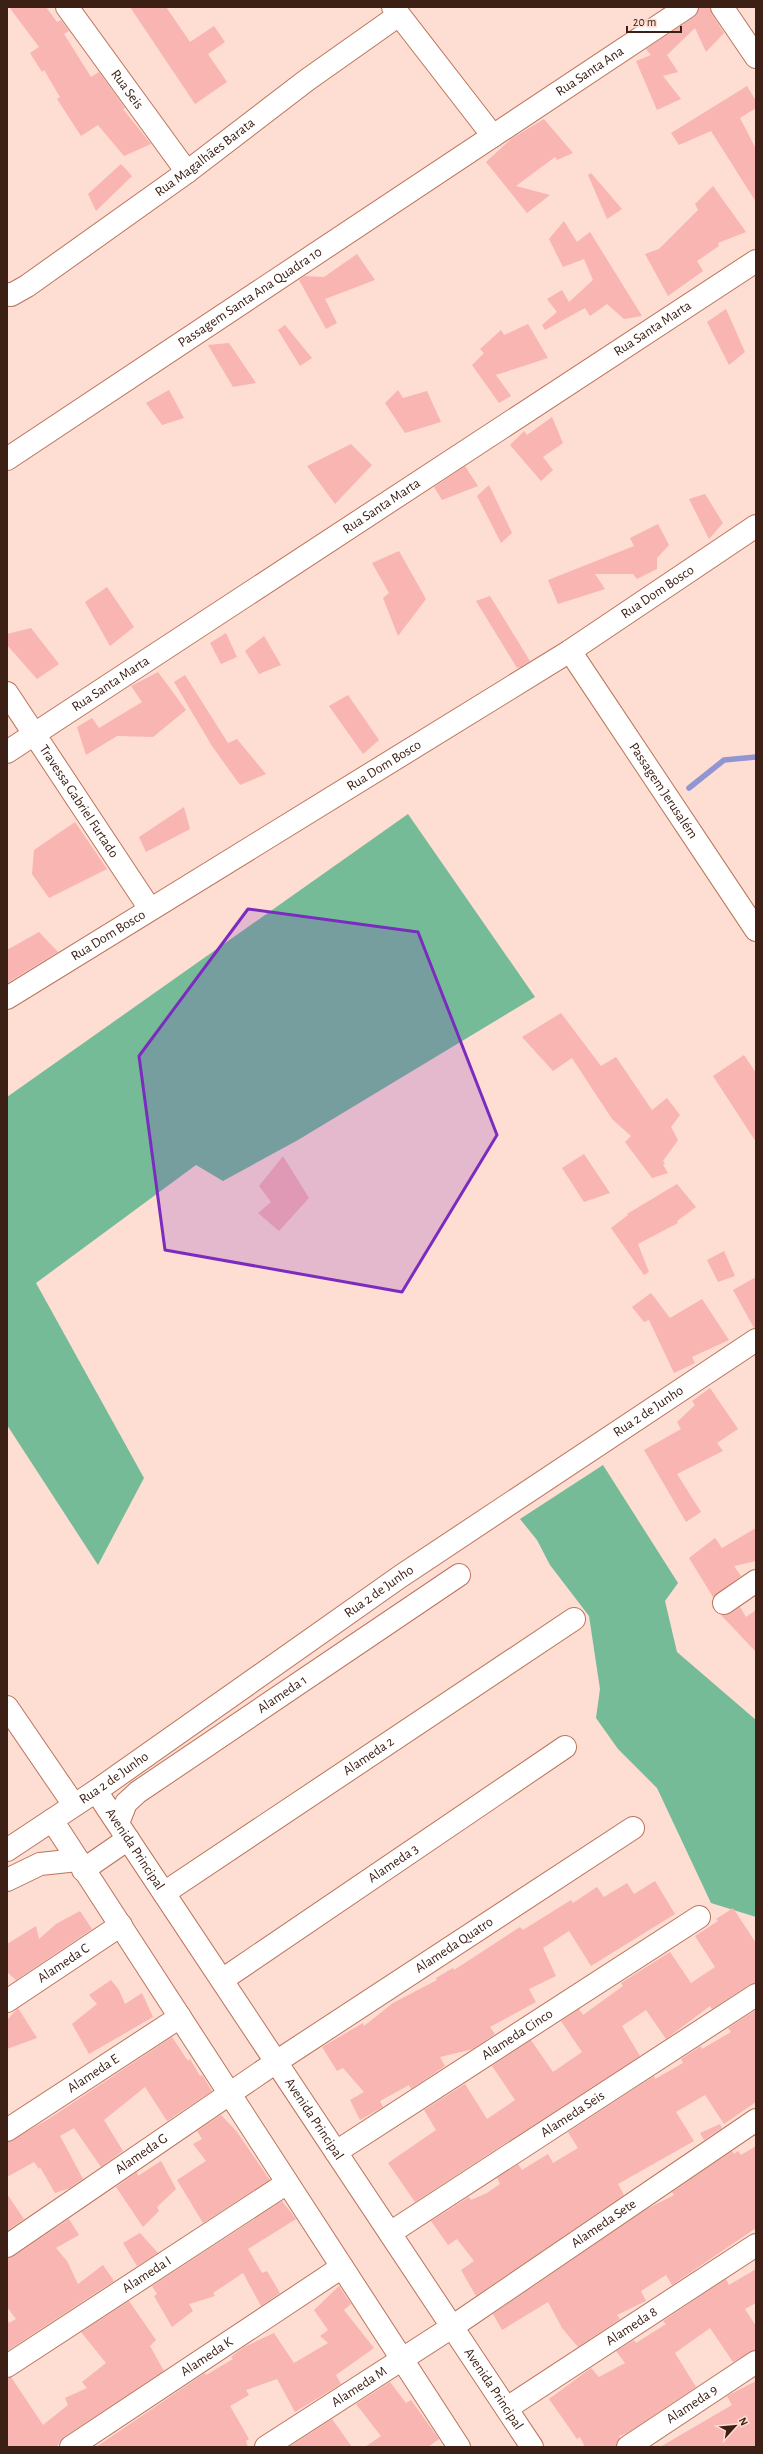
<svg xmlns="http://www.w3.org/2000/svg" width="763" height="2454" viewBox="0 0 763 2454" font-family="'Alegreya Sans',sans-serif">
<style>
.forest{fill:#76bb98}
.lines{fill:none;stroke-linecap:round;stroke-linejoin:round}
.stream{stroke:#9195d1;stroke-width:5.5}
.building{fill:#f8b5b2}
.minor-casing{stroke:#bc745a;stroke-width:24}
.minor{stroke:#fff;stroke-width:22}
.marked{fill:#7b2cbf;fill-opacity:0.2;stroke:#7b2cbf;stroke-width:3;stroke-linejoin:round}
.labels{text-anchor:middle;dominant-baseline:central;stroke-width:3;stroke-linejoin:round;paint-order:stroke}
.street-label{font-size:14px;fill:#3d2015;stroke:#feddd2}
</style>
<rect width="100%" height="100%" fill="#feddd2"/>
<g class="forest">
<path d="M408 814 535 997 298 1140 223 1181 196 1165 36 1283 144 1478 98 1565 7 1425V1097Z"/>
<path d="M603 1465 678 1583 665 1601 677 1652 756 1720V1917L711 1903 657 1788 618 1749 596 1718 600 1689 589 1616 550 1565 537 1540 520 1519Z"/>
</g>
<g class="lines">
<path class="stream" d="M689 788 724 760 756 757"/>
</g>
<g class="building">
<path d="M9 7H46L57 22 61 20 69 31 64 34 91 77 99 72 125 108 123 109 151 144 124 156 98 125 81 136 57 99 60 97 44 70 42 72 30 53 39 47Z"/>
<path d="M130 7H166L190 42 214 26 225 42 208 54 227 82 195 104Z"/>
<path d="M699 7H710L712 14 724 33 706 52 695 28 667 55 678 72 663 76 681 99 657 110 636 61 651 55 646 49 694 17Z"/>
<path d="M747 86 756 101V108L740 118 756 149V202L711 131 679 145 671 133Z"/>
<path d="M544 119 573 153 557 160 555 157 516 186 550 195 527 213 486 162 511 139Z"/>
<path d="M121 164 132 176 96 211 88 194Z"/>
<path d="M591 173 622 209 607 219 588 175Z"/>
<path d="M713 186 746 232 718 243 719 246 697 261 703 271 668 296 645 254 659 249 698 210 695 204Z"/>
<path d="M564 221 577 242 590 232 642 316 624 319 607 304 590 316 585 308 545 330 542 325 557 312 547 299 562 290 569 302 593 280 584 259 563 267 549 239Z"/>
<path d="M357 254 375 280 325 299 337 323 326 329 299 280 305 276 324 277Z"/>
<path d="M726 309 745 352 729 365 707 322Z"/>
<path d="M528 324 548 358 496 375 511 396 499 403 472 365 484 353 480 349 501 330 504 335Z"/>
<path d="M285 325 312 358 300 366 278 330Z"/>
<path d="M229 343 256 383 233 387 208 345Z"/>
<path d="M169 390 184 418 162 425 146 403Z"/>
<path d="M398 390 403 398 427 391 441 422 405 433 385 403Z"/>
<path d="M552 417 563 443 543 457 553 470 541 481 510 445 524 431 527 435Z"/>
<path d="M351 444 372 465 335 504 307 466Z"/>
<path d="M465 466 478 486 442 500 434 487Z"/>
<path d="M489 485 512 533 501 543 477 496Z"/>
<path d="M705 494 723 523 709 539 689 499Z"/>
<path d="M658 524 669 545 657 558V569L637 579 633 574H595L605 589 558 604 548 580 634 546 630 538Z"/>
<path d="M399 551 426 599 398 636 383 598 389 593 372 563Z"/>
<path d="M107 587 134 627 110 646 85 602Z"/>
<path d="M490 596 530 661 521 667 517 668 476 601Z"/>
<path d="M31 628 59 664 37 679 7 645V634Z"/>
<path d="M226 633 237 657 221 664 210 643Z"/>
<path d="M264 636 281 665 259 674 245 651Z"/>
<path d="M158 672 186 710 153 737 117 736 86 755 77 727 92 718 99 728 142 702 131 686Z"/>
<path d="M185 675 228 743 237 739 266 774 240 785 212 746 174 682Z"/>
<path d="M348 695 379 740 363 754 329 706Z"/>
<path d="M184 807 190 829 146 852 139 837Z"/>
<path d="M75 822 107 869 49 898 32 874 34 850Z"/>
<path d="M39 932 58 952 7 983V950Z"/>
<path d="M561 1013 601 1066 616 1057 652 1110 667 1098 680 1115 671 1127 678 1140 663 1161 665 1164 663 1165 668 1173 652 1178 625 1142 631 1136 612 1119 572 1058 553 1071 522 1037Z"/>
<path d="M744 1055 756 1073V1142L713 1076Z"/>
<path d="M584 1154 610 1193 584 1202 562 1168Z"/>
<path d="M283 1156 309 1198 279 1231 258 1213 271 1202 259 1186Z"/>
<path d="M677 1184 696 1207 677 1221 678 1223 638 1244 649 1272 644 1275 611 1228 628 1215 627 1214Z"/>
<path d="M724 1251 735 1276 718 1282 707 1260Z"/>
<path d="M756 1277V1328H754L733 1290Z"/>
<path d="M651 1293 670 1318 702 1299 729 1340 692 1357 695 1363 674 1373 649 1320 644 1322 632 1307Z"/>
<path d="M710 1388 738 1429 717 1443 723 1451 677 1474 701 1512 686 1522 644 1450 681 1429 677 1422 695 1405 692 1401Z"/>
<path d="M756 1528V1561L734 1566 741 1576 713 1597 689 1558 715 1538 722 1548Z"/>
<path d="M740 1607 746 1617 756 1610V1652L721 1615 731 1613Z"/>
<path d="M655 1881 675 1914 591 1966 569 1931 543 1948 556 1976 529 1989 536 2002 490 2027 495 2034 473 2049 440 2057 445 2066 411 2089 409 2085 380 2101 383 2107 360 2120 350 2100 364 2092 343 2068 337 2071 322 2047 363 2023 364 2026 393 2003 437 1980 436 1978 453 1968 454 1970 520 1927 523 1930 571 1900 573 1903 597 1887 604 1897 627 1883 634 1894Z"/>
<path d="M733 1908 756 1943V1983L749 1985 712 2009 710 2006 666 2039 646 2010 622 2026 640 2056 415 2202 388 2163 436 2130 424 2110 465 2084 487 2119 515 2100 492 2066 531 2040 553 2072 582 2052 561 2021 579 2009 583 2015 623 1986 621 1983 670 1952 691 1983 715 1967 695 1936 718 1921 716 1919Z"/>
<path d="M80 1911 92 1929 16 1980 7 1972V1944L36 1926 39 1939 56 1924Z"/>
<path d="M111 1980 119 1990 125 2004 142 1993 153 2017 89 2054 72 2024 97 2004 89 1995Z"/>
<path d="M18 2008 37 2038 7 2049V2020Z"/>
<path d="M756 2010V2102L724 2124 705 2095 676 2112 694 2141 618 2184 624 2195 476 2296 461 2270 474 2261 457 2239 448 2245 431 2221 469 2197 471 2200 487 2193 500 2184 497 2178 518 2164 522 2170 548 2154 553 2163 578 2148 568 2132 654 2076 655 2079 683 2063 681 2059 701 2046 702 2049 731 2032 728 2028Z"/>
<path d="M172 2037 188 2061 190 2059 200 2076 202 2075 212 2091 167 2121 145 2087 104 2120 123 2151 101 2167 74 2128 60 2136 83 2179 70 2188 55 2193 40 2167 39 2169 34 2162 7 2177V2142L47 2120Z"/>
<path d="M221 2115 237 2132 270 2180 203 2223 177 2180 206 2161 193 2144 202 2139 197 2131Z"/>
<path d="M720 2124 722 2128 704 2140 700 2133Z"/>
<path d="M756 2146V2228L672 2285 666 2275 641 2291 646 2301 617 2315 620 2319 578 2347 562 2328 548 2302 502 2330 493 2314 645 2210 674 2195 672 2192 732 2151 734 2154 738 2151 741 2155Z"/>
<path d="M161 2161 176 2189 157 2207 159 2211 143 2227 116 2187 137 2172 138 2176Z"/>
<path d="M7 2194 24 2219 7 2231Z"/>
<path d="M282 2201 296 2219 248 2249 262 2273 267 2271 280 2293 261 2306 243 2273 213 2293 215 2296 189 2304 193 2311 172 2327 154 2296 157 2294 152 2286Z"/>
<path d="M69 2219 79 2235 56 2248 67 2261 78 2284 103 2265 114 2281 7 2351V2318L9 2323 16 2319 7 2307V2258L14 2256Z"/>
<path d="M140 2233 158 2253 137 2266 123 2243Z"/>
<path d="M756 2269V2303L745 2309 756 2326V2350L733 2362 710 2328 675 2353 696 2387 627 2433 619 2436 620 2438 616 2447H585L580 2437 577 2439 549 2399 591 2368 599 2377 625 2363 616 2351 634 2340 636 2343 666 2324 663 2321 726 2279 729 2285Z"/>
<path d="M339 2286 351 2304 344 2310 374 2348 336 2375 341 2384 295 2412 277 2379 246 2390 249 2395 230 2406 249 2439 246 2441 248 2447H96L205 2373 206 2375 233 2359 231 2357 244 2347 274 2333 294 2363 328 2343 320 2336 328 2330 314 2310Z"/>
<path d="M129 2301 156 2340 150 2346 164 2371 64 2437 56 2447H7V2378L11 2377 43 2425 68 2405 65 2398 87 2388 82 2382 106 2363 81 2332Z"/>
<path d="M756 2381V2447H660L732 2405 727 2396Z"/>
<path d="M390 2382 406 2403 411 2400 439 2439 428 2447H365L381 2436 356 2404Z"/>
<path d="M332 2419 352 2447H289Z"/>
</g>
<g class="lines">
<g class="minor-casing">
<g id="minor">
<path id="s1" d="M67 7 187 172"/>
<path d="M393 7 493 136"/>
<path d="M722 7 756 57"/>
<path id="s2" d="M7 294 11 295 27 286 187 172 307 80 399 15"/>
<path id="s3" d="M7 459 687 7"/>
<path id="s4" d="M570 651 756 930"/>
<path id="s5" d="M7 693 150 909"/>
<path id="s6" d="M7 752 756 261"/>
<path id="s7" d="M7 998 570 651 756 526"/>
<path d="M724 1603 756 1581"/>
<path d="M7 1707 74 1805"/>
<path id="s8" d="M96 1791 532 2447"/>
<path d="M52 1820 459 2447"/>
<path id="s9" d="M118 1823 126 1803 138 1792 459 1575"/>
<path id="s10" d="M7 1850 96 1791 401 1576 756 1340"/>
<path d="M83 1870 128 1839"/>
<path d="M7 1880 40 1864 78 1860"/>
<path id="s11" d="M164 1893 574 1619"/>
<path id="s12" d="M222 1980 565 1747"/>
<path id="s13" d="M7 2001 121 1925"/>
<path id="s14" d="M7 2130 180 2017"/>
<path id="s15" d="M336 2152 699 1917"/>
<path id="s16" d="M390 2233 756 1995"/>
<path id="s17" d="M7 2246 276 2062 633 1828"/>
<path id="s18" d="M7 2366 287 2183"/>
<path id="s19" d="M507 2408 756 2245"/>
<path id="s20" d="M71 2447 342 2267"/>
<path id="s21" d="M266 2447 452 2327 756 2120"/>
<path id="s22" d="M628 2447 756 2362"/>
</g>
</g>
<use href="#minor" class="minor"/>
</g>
<path class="marked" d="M248 909 418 932 497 1135 402 1292 165 1250 139 1056Z"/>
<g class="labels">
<g class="street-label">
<text stroke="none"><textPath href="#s3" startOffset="700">Rua Santa Ana</textPath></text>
<text stroke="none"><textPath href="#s1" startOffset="102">Rua Seis</textPath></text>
<text stroke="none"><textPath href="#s2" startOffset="242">Rua Magalhães Barata</textPath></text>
<text stroke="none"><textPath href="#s3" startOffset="292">Passagem Santa Ana Quadra 10</textPath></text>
<text stroke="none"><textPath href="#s6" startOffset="772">Rua Santa Marta</textPath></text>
<text stroke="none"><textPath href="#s6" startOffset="448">Rua Santa Marta</textPath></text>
<text stroke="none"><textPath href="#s7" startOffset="767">Rua Dom Bosco</textPath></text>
<text stroke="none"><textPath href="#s6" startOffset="124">Rua Santa Marta</textPath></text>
<text stroke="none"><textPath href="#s7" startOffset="443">Rua Dom Bosco</textPath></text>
<text stroke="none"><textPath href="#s4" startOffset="168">Passagem Jerusalém</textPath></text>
<text stroke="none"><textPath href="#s5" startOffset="130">Travessa Gabriel Furtado</textPath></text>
<text stroke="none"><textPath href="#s7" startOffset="119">Rua Dom Bosco</textPath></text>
<text stroke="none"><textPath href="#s10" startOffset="777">Rua 2 de Junho</textPath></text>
<text stroke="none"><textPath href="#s10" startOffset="453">Rua 2 de Junho</textPath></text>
<text stroke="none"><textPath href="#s9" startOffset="212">Alameda 1</textPath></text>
<text stroke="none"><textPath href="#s11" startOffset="246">Alameda 2</textPath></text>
<text stroke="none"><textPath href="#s10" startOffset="129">Rua 2 de Junho</textPath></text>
<text stroke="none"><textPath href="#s8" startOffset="70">Avenida Principal</textPath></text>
<text stroke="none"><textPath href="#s12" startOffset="207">Alameda 3</textPath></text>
<text stroke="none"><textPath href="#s17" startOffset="539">Alameda Quatro</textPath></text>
<text stroke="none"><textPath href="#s13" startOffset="68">Alameda C</textPath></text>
<text stroke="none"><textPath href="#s15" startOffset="216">Alameda Cinco</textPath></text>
<text stroke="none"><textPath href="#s14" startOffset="103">Alameda E</textPath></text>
<text stroke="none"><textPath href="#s16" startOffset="218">Alameda Seis</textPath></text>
<text stroke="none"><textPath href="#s8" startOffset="394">Avenida Principal</textPath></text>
<text stroke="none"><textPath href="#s17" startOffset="163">Alameda G</textPath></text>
<text stroke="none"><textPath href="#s21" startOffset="405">Alameda Sete</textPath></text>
<text stroke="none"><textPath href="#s18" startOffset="167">Alameda I</textPath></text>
<text stroke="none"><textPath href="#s19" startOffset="149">Alameda 8</textPath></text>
<text stroke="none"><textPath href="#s20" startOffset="163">Alameda K</textPath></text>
<text stroke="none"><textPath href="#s21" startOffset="111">Alameda M</textPath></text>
<text stroke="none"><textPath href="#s8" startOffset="718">Avenida Principal</textPath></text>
<text stroke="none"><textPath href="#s22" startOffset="77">Alameda 9</textPath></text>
</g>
</g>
<rect width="763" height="2454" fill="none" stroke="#3d2015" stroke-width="16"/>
<g transform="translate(735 2426) rotate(63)" stroke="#feddd2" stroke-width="3" paint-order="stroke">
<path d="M0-3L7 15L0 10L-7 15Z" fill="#3d2015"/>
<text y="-6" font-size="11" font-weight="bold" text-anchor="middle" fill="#3d2015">N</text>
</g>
<path d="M627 26v6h54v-6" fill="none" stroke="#3d2015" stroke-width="2"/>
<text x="633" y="26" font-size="12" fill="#3d2015" stroke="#feddd2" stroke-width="3" paint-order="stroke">20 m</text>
</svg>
